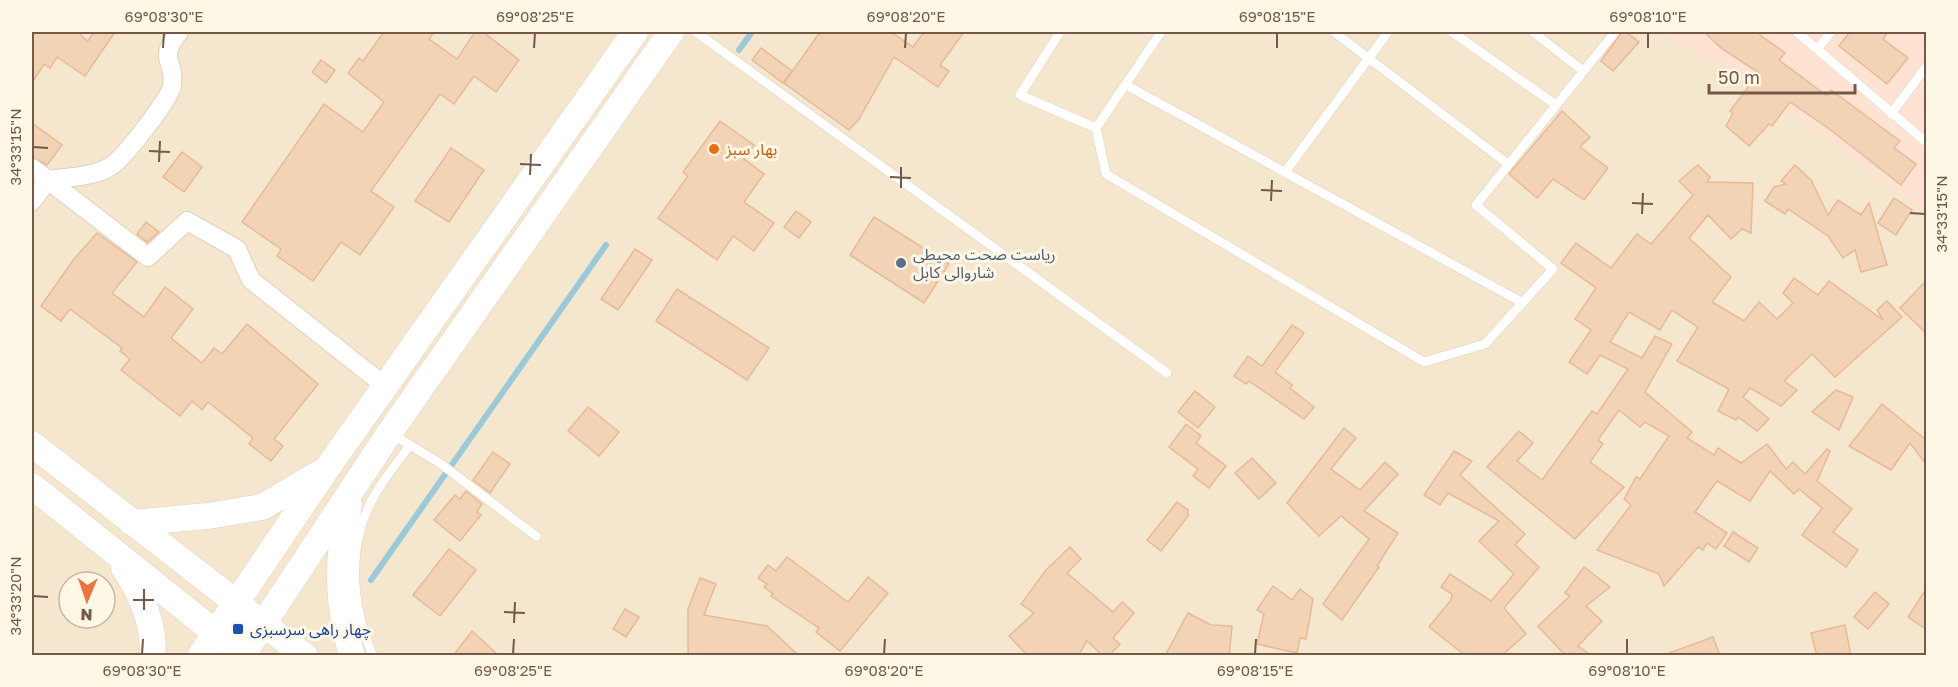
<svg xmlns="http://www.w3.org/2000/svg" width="1958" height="687" viewBox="0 0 1958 687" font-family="'Golos Text','Noto Sans Arabic',sans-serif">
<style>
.residential{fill:#f5e6ce;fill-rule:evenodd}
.commercial{fill:#fee3d2}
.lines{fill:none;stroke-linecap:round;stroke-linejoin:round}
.stream{stroke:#9acad9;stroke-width:6}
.building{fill:#f3d3b6;stroke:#e6ba96;stroke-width:1.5}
.service-casing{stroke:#e1d0bb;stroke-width:10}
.minor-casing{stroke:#e1d0bb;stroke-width:20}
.secondary-casing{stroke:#e6d1b9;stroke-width:27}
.service{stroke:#fff;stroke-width:9}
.minor{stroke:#fff;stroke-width:18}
.secondary{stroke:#fff;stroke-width:26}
.ticks{fill:none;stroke:#745a46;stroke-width:2}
.food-dot{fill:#e8710a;stroke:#fff7e6;stroke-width:2}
.service-dot{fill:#5c6f8a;stroke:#fff7e6;stroke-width:2}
.transit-dot{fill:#1a4fb4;stroke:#fff7e6;stroke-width:2}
.labels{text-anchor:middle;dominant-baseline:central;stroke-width:6;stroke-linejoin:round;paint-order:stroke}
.food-label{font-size:16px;fill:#c56008;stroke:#fff7e6;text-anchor:start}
.service-label{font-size:16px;fill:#4e5e75;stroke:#fff7e6;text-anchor:start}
.transit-label{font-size:16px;fill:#164399;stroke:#fff7e6;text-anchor:start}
.neatline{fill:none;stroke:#745a46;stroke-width:2}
.ticks-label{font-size:15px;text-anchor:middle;fill:#745a46}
</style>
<rect width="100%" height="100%" fill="#fdf4df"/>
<path class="residential" d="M32 32H1926V655H32ZM69 582H105V618H69Z"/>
<path class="commercial" d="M1664 32H1926V212L1716 58 1710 66Z"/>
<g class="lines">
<g class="stream">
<path d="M739 50 752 32"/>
<path d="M371 580 606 245"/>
</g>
</g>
<g class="building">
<path d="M32 32H77L88 41 94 32H115L85 76 57 57 50 68 44 64 32 83Z"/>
<path d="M384 32H434L429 39 457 59 475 32H483L519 60 496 92 474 76 454 104 440 94 371 191 394 207 360 255 341 242 313 281 277 256 281 249 242 222 324 104 363 132 384 102 348 73 359 58 363 61Z"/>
<path d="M820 32H891L913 47 924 32H964L940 65 949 71 938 87 894 57 859 119 849 130 784 83Z"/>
<path d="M1622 32H1626L1639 42 1613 71 1601 61Z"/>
<path d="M1704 32H1756L1785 53 1779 60 1827 96 1831 90 1900 141 1894 148 1916 164 1901 185 1832 131 1790 102 1772 126 1769 124 1749 146 1726 126 1733 113 1730 111 1759 73 1721 48Z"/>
<path d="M1850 32H1888L1883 39 1908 58 1887 84 1839 46Z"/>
<path d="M761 48 792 71 783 83 752 60Z"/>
<path d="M321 60 335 70 326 83 312 72Z"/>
<path d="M1562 111 1590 137 1580 147 1608 168 1584 200 1553 179 1537 198 1509 174Z"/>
<path d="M720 121 754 145 744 159 764 174 744 202 774 223 754 251 733 236 717 260 658 218 688 176 683 172Z"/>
<path d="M32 123 62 145 47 165 32 157Z"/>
<path d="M451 148 484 170 449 222 415 201Z"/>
<path d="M182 152 202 167 184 192 163 177Z"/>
<path d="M1698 165 1710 177 1707 182 1753 183 1751 233 1742 229 1731 239 1708 215 1689 238 1731 277 1712 302 1744 321 1759 302 1777 319 1793 303 1783 293 1794 278 1818 295 1829 281 1883 320 1877 310 1887 301 1902 317 1835 377 1812 354 1784 381 1797 390 1781 406 1750 388 1743 397 1769 419 1757 431 1738 417 1736 420 1718 411 1729 389 1677 361 1698 327 1672 310 1660 330 1629 312 1610 342 1642 358 1655 336 1672 344 1645 392 1692 432 1687 438 1714 455 1718 448 1741 463 1767 444 1786 469 1793 462 1805 474 1827 449 1830 451 1817 481 1852 509 1833 532 1858 550 1846 567 1802 535 1822 508 1799 489 1794 494 1770 471 1750 501 1717 481 1695 512 1727 533 1716 549 1707 543 1703 550 1698 547 1664 586 1659 574 1597 550 1631 505 1624 499 1636 477 1640 479 1669 436 1645 422 1640 427 1619 410 1598 440 1603 444 1590 462 1624 487 1575 539 1487 467 1519 431 1533 443 1517 461 1542 480 1592 411 1597 414 1628 369 1600 355 1587 374 1569 362 1591 330 1575 319 1596 288 1561 263 1576 243 1611 268 1637 234 1651 244 1693 195 1679 181Z"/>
<path d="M1795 165 1811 180 1828 215 1838 200 1861 215 1869 203 1887 265 1861 272 1855 250 1843 258 1828 236 1788 209 1785 214 1765 201 1774 187 1786 184 1781 181Z"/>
<path d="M1894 198 1912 210 1896 235 1878 223Z"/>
<path d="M796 211 811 222 799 238 784 227Z"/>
<path d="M874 217 949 264 924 303 850 255Z"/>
<path d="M146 222 159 232 147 242 137 234Z"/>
<path d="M97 233 137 262 112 293 144 317 165 287 193 309 171 338 202 363 214 348 222 354 247 324 318 384 274 439 283 446 271 461 249 444 253 438 208 402 202 410 192 401 180 416 121 370 130 359 120 351 122 348 70 309 61 321 41 306 74 259Z"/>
<path d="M635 249 652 260 618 310 601 299Z"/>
<path d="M1926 281V333L1900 308Z"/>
<path d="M677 289 769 348 747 380 656 321Z"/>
<path d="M1292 325 1304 333 1275 372 1292 385 1290 388 1314 407 1304 419 1249 381 1246 384 1234 376 1248 356 1262 366Z"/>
<path d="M1836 390 1853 397 1839 430 1812 412Z"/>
<path d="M1195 391 1215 407 1198 428 1178 412Z"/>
<path d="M1882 404 1926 440V464L1910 443 1891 470 1849 446Z"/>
<path d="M588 407 619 432 599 456 568 431Z"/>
<path d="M1186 424 1201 436 1196 443 1226 466 1209 488 1193 476 1198 469 1169 447Z"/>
<path d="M1344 428 1356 438 1331 469 1360 490 1385 462 1398 474 1364 511 1398 533 1377 566 1379 567 1342 620 1323 604 1369 539 1341 516 1319 536 1287 503Z"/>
<path d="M1454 451 1472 461 1460 475 1525 534 1515 545 1539 567 1504 608 1526 634 1501 656H1466L1429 627 1451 600 1452 594 1441 587 1450 574 1491 601 1514 574 1479 541 1499 521 1448 493 1440 505 1424 495Z"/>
<path d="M493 452 510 464 490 493 473 480Z"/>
<path d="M1252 458 1276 483 1259 499 1235 473Z"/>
<path d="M466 491 482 504 477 512 481 515 460 541 434 520 455 495 460 499Z"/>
<path d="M1177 502 1188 510V516L1161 551 1147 540Z"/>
<path d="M1733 532 1758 548 1749 562 1724 546Z"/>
<path d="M1070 547 1081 559 1067 573 1113 612 1122 602 1134 613 1113 638 1120 644 1109 656H1103L1087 641 1078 656H1028L1009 636 1034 613 1021 604 1046 570Z"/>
<path d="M449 549 476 570 440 616 413 595Z"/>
<path d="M787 557 848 602 868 577 888 593 840 651 816 632 819 628 771 596 773 594 764 587 767 584 758 578 768 565 776 571Z"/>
<path d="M1584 567 1610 587 1586 606 1602 621 1578 646 1592 656H1566L1538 626 1570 596 1565 593Z"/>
<path d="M700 578 716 584 704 615 767 626 799 656 688 654V609Z"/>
<path d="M1273 586 1292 600 1300 589 1313 599 1306 639 1300 638 1297 653 1257 644 1264 614 1257 610Z"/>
<path d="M1926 589V629L1908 617Z"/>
<path d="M1875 592 1889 604 1868 629 1854 617Z"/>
<path d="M625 609 639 617 626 637 613 629Z"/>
<path d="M1188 613 1211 625 1232 626 1229 656H1165Z"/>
<path d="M1845 625 1851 656H1817L1811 633Z"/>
<path d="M472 631 499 656H453Z"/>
<path d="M1713 637 1720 656H1669V653Z"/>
</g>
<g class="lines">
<g class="service-casing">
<g id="service">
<path d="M696 32 1167 373"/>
<path d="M1060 32 1020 95 1096 128 1161 32"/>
<path d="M1334 32 1508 164"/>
<path d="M1452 32 1556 105"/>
<path d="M1533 32 1582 70"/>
<path d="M1797 32 1926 142"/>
<path d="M1819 47 1831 32"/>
<path d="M1126 85 1523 303"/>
<path d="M1891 114 1926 67"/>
<path d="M1096 128 1106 174 1424 362 1485 344 1553 269 1476 205 1615 32"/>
<path d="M1285 172 1388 32"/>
<path d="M392 434 441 464 536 536"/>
<path d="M373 656C351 605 346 548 373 498 383 479 398 462 410 445"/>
</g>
</g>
<g class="minor-casing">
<g id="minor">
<path d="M32 168 148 257 187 221 237 249 251 280 385 386"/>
<path d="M32 201 48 180C67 177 95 177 111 166 123 159 170 99 172 86 176 57 156 63 179 32"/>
</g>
</g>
<g class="secondary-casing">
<g id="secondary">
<path d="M32 444 305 656"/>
<path d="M32 486 228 643"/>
<path d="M349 505C336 560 337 602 352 656"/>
<path d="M132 523 208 516 262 507 320 473"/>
<path d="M124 568C141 593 154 624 153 656"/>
<path d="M200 656 326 470 635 32"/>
<path d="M242 656 390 432 671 32"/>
</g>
</g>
<use href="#service" class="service"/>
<use href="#minor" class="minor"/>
<use href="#secondary" class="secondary"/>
</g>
<path class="ticks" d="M163 48 164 33M534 48 535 33M905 48 906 33M1277 48V33M1648 48V33M33 147 48 148M149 151 170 152M159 162 160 141M520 164 541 165M530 175 531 154M890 177 911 178M901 188V167M1261 190 1282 191M1271 201 1272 180M1632 203 1653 204M1910 213 1925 214M1642 214 1643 193M33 596 48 597M133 600H154M144 610V589M504 612 525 613M514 623 515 602M142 654 143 639M513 654 514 639M884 654 885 639M1255 654 1256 639M1627 654V639"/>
<circle class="food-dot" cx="714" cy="149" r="6"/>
<circle class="service-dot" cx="901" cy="263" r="6"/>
<rect class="transit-dot" x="232" y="623" width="12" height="12" rx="3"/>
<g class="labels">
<g class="food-label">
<text x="726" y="149">بهار سبز</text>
</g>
<g class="service-label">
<text x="913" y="254">ریاست صحت محیطی<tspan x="913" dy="18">شاروالی کابل</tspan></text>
</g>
<g class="transit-label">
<text x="250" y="629">چهار راهی سرسبزی</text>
</g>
</g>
<rect width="1958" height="687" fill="none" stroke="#fff7e6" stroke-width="66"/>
<g transform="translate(87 600) rotate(182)"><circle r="28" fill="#fff7e6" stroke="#c7b8a6" stroke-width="1.5"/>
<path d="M0-4.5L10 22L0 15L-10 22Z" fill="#ec723f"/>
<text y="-9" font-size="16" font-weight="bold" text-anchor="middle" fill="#745a46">N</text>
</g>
<path d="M1709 84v9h146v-9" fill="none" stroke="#745a46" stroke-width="3"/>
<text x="1718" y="84" font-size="18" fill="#745a46" stroke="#fff7e6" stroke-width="4.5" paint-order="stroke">50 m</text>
<rect x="33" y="33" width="1892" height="621" class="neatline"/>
<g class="ticks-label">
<text x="164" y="22">69°08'30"E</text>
<text x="535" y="22">69°08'25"E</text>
<text x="906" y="22">69°08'20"E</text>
<text x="1277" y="22">69°08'15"E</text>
<text x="1648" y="22">69°08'10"E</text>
<text transform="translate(16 147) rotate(-90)" y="5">34°33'15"N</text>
<text transform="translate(1942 214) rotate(-90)" y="5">34°33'15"N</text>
<text transform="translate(16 596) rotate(-90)" y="5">34°33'20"N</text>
<text x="142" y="676">69°08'30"E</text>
<text x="513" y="676">69°08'25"E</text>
<text x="884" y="676">69°08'20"E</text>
<text x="1255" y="676">69°08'15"E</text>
<text x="1627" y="676">69°08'10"E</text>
</g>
</svg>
